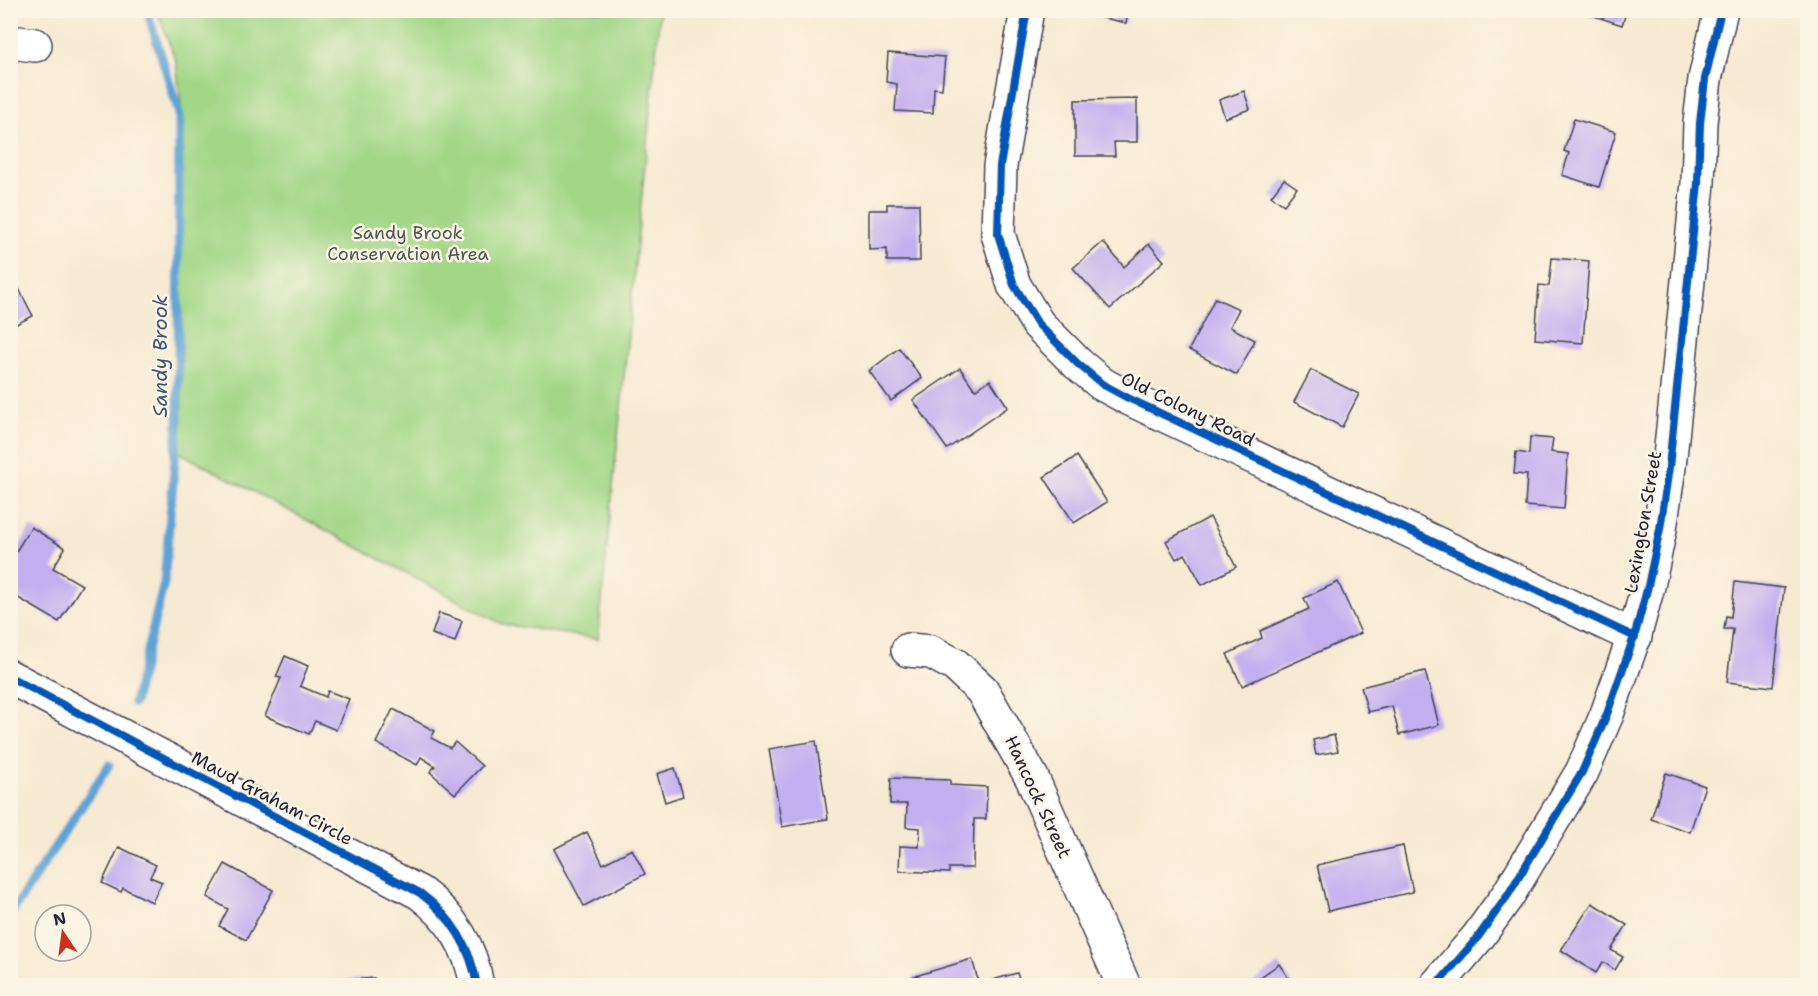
<svg xmlns="http://www.w3.org/2000/svg" width="1818" height="996" viewBox="0 0 1818 996" font-family="'Shantell Sans',sans-serif">
<style>
.green{fill:#a3d787;stroke:#627c61;stroke-width:1.5}
.lines{fill:none;stroke-linecap:round;stroke-linejoin:round}
.stream{stroke:#5ea2d3;stroke-width:9}
.building{fill:#c3aef0}
.minor-casing{stroke:#424052;stroke-width:36}
.tertiary-casing{stroke:#424052;stroke-width:36}
.minor{stroke:#fff;stroke-width:33}
.tertiary{stroke:#fff;stroke-width:33}
.cycleway-casing{stroke:#fcf5e5;stroke-width:11}
.cycleway{stroke:#0057b8;stroke-width:8}
.labels{text-anchor:middle;dominant-baseline:central;stroke-width:5;stroke-linejoin:round;paint-order:stroke}
.park-label{font-size:18px;fill:#495852;stroke:#fcf5e5}
.street-label{font-size:18px;fill:#22223b;stroke:#fcf5e5}
.water-label{font-size:20px;font-style:italic;fill:#3a5578;stroke:#fcf5e5}
</style>
<rect width="100%" height="100%" fill="#fcf5e5"/>
<filter id="ink" filterUnits="userSpaceOnUse"><feTurbulence type="fractalNoise" baseFrequency=".0167" numOctaves="2"/><feDisplacementMap in="SourceGraphic" scale="12" xChannelSelector="R" yChannelSelector="G"/><feConvolveMatrix kernelMatrix="1 2 1 2 8 2 1 2 1" color-interpolation-filters="sRGB"/></filter>
<filter id="wash" filterUnits="userSpaceOnUse"><feTurbulence type="fractalNoise" baseFrequency=".008" numOctaves="4" result="noise"/><feDisplacementMap in="SourceGraphic" scale="24" xChannelSelector="R" yChannelSelector="G"/><feGaussianBlur stdDeviation="1.35" result="paint"/><feColorMatrix in="noise" values="0 0 0 0 0 0 0 0 0 0 0 0 0 0 0 0 0 1.4 0 .05"/><feComposite in="paint" operator="in"/></filter>
<g filter="url(#wash)">
<rect width="100%" height="100%" fill="#f7ead3"/>
<path class="green" d="M157 11H660L598 639 502 624 175 450 183 122 176 61Z"/>
<g class="lines">
<g class="stream">
<path d="M134 703 164 583 178 426 179 113 147 10"/>
<path d="M10 915 109 765"/>
</g>
</g>
<g id="blocks">
<g class="building">
<path d="M1091 10H1128L1126 23 1090 15Z"/>
<path d="M1586 10H1627L1622 25 1585 13Z"/>
<path d="M1806 45H1808V75H1802Z"/>
<path d="M888 53 945 57 942 89 934 88 933 113 895 111 897 84 886 82Z"/>
<path d="M1244 91 1250 109 1225 118 1219 100Z"/>
<path d="M1137 99V142H1114L1115 156H1075V100Z"/>
<path d="M1574 119 1616 132 1599 187 1562 175 1569 153 1564 151Z"/>
<path d="M1284 179 1297 188 1284 205 1271 196Z"/>
<path d="M887 204H919L920 261H887V249L869 250V210H887Z"/>
<path d="M1103 242 1124 267 1149 244 1164 261 1110 309 1073 268Z"/>
<path d="M1552 258 1589 261 1583 343 1535 339 1539 285 1549 286Z"/>
<path d="M19 289 33 316 14 325 10 319V293Z"/>
<path d="M1215 298 1239 309 1230 327 1255 340 1237 375 1189 350Z"/>
<path d="M899 348 922 378 891 401 869 371Z"/>
<path d="M960 368 975 390 990 380 1008 407 947 449 913 400Z"/>
<path d="M1311 370 1359 394 1342 427 1294 402Z"/>
<path d="M1530 437 1553 439 1551 452 1568 454 1564 509 1525 506 1527 475 1514 474 1516 452 1529 454Z"/>
<path d="M1077 456 1107 502 1074 523 1044 477Z"/>
<path d="M1210 517 1236 567 1202 585 1185 554 1176 559 1166 541Z"/>
<path d="M31 527 65 548 53 568 82 585 59 622 10 593V561Z"/>
<path d="M1338 582 1361 633 1242 686 1227 654 1262 638 1260 631 1309 609 1304 598Z"/>
<path d="M1735 582 1784 588 1773 687 1727 682 1733 629H1724L1726 616 1731 617Z"/>
<path d="M439 613 462 621 455 642 432 634Z"/>
<path d="M285 656 308 666 300 686 326 697 328 691 349 699 336 730 315 721 309 734 265 716 281 678 276 677Z"/>
<path d="M1425 671 1439 725 1399 735 1392 706 1368 712 1361 687Z"/>
<path d="M393 709 435 731 431 738 450 748 455 742 482 766 455 794 430 772 435 766 421 757 417 765 376 743Z"/>
<path d="M1334 735 1338 751 1316 755 1313 740Z"/>
<path d="M816 741 828 819 782 827 769 749Z"/>
<path d="M675 768 683 796 665 802 657 774Z"/>
<path d="M1666 773 1705 786 1690 832 1651 819Z"/>
<path d="M891 778 950 780V785L987 787 986 819H974L973 868H949V873L899 871 900 846 919 847 920 828 906 827 907 804H890Z"/>
<path d="M587 832 603 864 632 849 645 874 584 906 554 849Z"/>
<path d="M1403 846 1413 892 1328 911 1317 865Z"/>
<path d="M119 847 156 865 150 877 162 882 152 902 123 888 121 892 102 883Z"/>
<path d="M225 864 273 890 246 940 219 926 228 909 207 897Z"/>
<path d="M1592 903 1627 925 1611 950 1623 957 1615 970 1603 962 1596 973 1561 950Z"/>
<path d="M972 959 979 984 1017 973 1021 986H915L912 977Z"/>
<path d="M1279 964 1294 986H1248Z"/>
<path d="M374 978 375 986H329V982Z"/>
<rect x="871" y="980" width="19" height="6"/>
</g>
</g>
</g>
<g filter="url(#ink)">
<use href="#blocks" fill-opacity="0" stroke="#424052" stroke-width="1.5"/>
<g class="lines">
<g class="minor-casing">
<g id="minor">
<path d="M1027 10 1000 166 998 234 1014 285 1038 324 1078 364 1102 384 1128 398 1635 637"/>
<path d="M10 42 35 45"/>
<path d="M908 650 931 652 955 665 982 690 1032 778 1124 986"/>
<path d="M10 677 420 893C451 916 471 947 477 986"/>
</g>
</g>
<g class="tertiary-casing">
<path id="tertiary" d="M1436 986 1478 937 1508 895 1582 772 1607 714 1635 634 1648 586 1660 529 1669 467 1698 183 1700 123 1705 79 1721 10"/>
</g>
<use href="#minor" class="minor"/>
<use href="#tertiary" class="tertiary"/>
<g class="cycleway-casing">
<g id="cycleway">
<path d="M1027 10 1000 166 998 234 1014 285 1038 324 1078 364 1102 384 1128 398 1635 637"/>
<path d="M10 677 420 893C451 916 471 947 477 986"/>
<path d="M1436 986 1478 937 1508 895 1582 772 1607 714 1635 634 1648 586 1660 529 1669 467 1698 183 1700 123 1705 79 1721 10"/>
</g>
</g>
<use href="#cycleway" class="cycleway"/>
</g>
</g>
<g class="labels">
<g class="park-label">
<text x="408" y="233">Sandy Brook<tspan x="408" dy="21">Conservation Area</tspan></text>
</g>
<g class="street-label">
<text transform="translate(1188 409) rotate(26)">Old Colony Road</text>
<text transform="translate(1643 522) rotate(-80)">Lexington Street</text>
<text transform="translate(1038 797) rotate(65)">Hancock Street</text>
<text transform="translate(272 798) rotate(28)">Maud Graham Circle</text>
</g>
<g class="water-label">
<text transform="translate(160 356) rotate(-90)">Sandy Brook</text>
</g>
</g>
<rect width="1818" height="996" fill="none" stroke="#fcf5e5" stroke-width="36"/>
<g transform="translate(63 933) rotate(347)"><circle r="28" fill="#fcf5e5" stroke="#a5a1a1" stroke-width="1.5"/>
<path d="M0-4.5L10 22L0 15L-10 22Z" fill="#c8321e"/>
<text y="-9" font-size="16" font-weight="bold" text-anchor="middle" fill="#22223b">N</text>
</g>
</svg>
